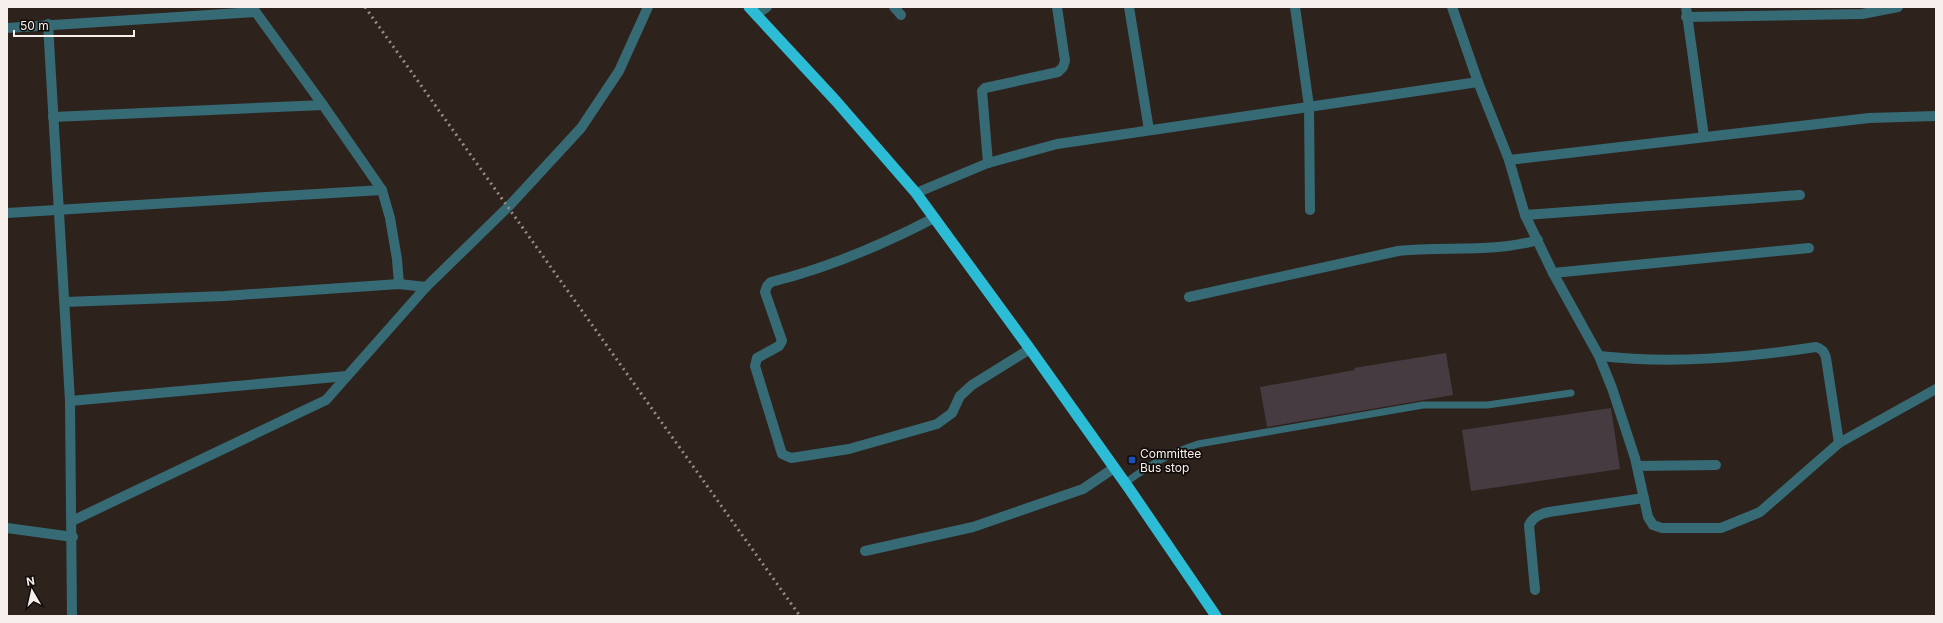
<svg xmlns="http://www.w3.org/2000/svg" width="1943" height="623" viewBox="0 0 1943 623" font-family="Inter,sans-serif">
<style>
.building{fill:#473b42}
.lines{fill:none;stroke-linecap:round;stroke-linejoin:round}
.service{stroke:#366a74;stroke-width:7}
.minor{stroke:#366a74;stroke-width:10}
.trunk{stroke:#2cbcd5;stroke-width:11}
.rail{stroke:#968c87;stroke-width:3;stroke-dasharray:2 4;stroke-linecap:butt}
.transit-dot{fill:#1a4fb4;stroke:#120d0a;stroke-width:1.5}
.labels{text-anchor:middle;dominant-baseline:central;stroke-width:3.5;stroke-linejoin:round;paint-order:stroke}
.poi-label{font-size:12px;fill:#f7efeb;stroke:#120d0a;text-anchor:start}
</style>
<rect width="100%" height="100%" fill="#2e221c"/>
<g class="building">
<path d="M1446 353 1453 395 1267 427 1260 387 1355 370 1354 368Z"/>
<path d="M1611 408 1620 469 1471 491 1462 430Z"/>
</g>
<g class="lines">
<path class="service" d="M1125 483C1150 465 1169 453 1198 444L1423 405H1487L1571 393"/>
<g class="minor">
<path d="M252 7 323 105 382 190 390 218 397 259 399 284"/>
<path d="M894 7 901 15"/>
<path d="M1129 7 1149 130"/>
<path d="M1295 7 1309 106 1310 210"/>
<path d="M1452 7 1478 82 1509 160 1525 215 1553 273 1599 356 1612 388 1635 458 1648 517 1653 525 1662 528H1721L1760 512 1839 443 1936 389"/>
<path d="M1686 7 1704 137"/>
<path d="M756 15 767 7"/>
<path d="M1686 17 1862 14 1898 7"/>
<path d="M48 24 70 401 72 616"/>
<path d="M7 28 255 12"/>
<path d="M53 117 323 105"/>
<path d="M1509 160 1869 118 1936 116"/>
<path d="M988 163 982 91 985 88 1058 72 1063 67 1065 61 1057 7"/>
<path d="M916 193 988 163 1057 144 1478 82"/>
<path d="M7 213 382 190"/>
<path d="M1525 215 1800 195"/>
<path d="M934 218C882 245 828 268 771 282L767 286 765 292 782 341 779 346 757 358 755 366 782 454 791 458 849 449 937 424 952 413 960 396 972 385 1030 349"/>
<path d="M1553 273 1809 248"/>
<path d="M1189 297 1398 251C1444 246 1493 253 1538 240"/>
<path d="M65 302 225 296 399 284 426 287"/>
<path d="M1599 356C1673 364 1743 358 1816 347 1822 349 1824 351 1826 358L1839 443"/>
<path d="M70 401 347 376"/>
<path d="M1637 466 1716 465"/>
<path d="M72 521 326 400 426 287 509 206 581 128 619 71 648 7"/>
<path d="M7 528 73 537"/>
<path d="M865 551 973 527 1083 489 1114 468"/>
<path d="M1535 590 1529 525C1534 516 1540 514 1549 512L1644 498"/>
</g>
<path class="trunk" d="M749 7 836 101 916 193 1030 349 1128 487 1216 616"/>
<path class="rail" d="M365 7 800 616"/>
</g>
<rect class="transit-dot" x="1128" y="456" width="8" height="8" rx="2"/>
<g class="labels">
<g class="poi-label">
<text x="1140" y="453">Committee<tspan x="1140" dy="14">Bus stop</tspan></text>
</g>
</g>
<rect width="1943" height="623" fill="none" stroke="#f7efeb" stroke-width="16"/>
<g transform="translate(32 591) rotate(351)" stroke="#120d0a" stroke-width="3" paint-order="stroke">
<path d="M0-3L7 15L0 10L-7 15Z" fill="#f7efeb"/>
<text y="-6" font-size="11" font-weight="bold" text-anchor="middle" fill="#f7efeb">N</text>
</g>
<path d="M14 30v6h120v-6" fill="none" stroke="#f7efeb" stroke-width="2"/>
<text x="20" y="30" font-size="12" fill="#f7efeb" stroke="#120d0a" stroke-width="3" paint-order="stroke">50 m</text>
</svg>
